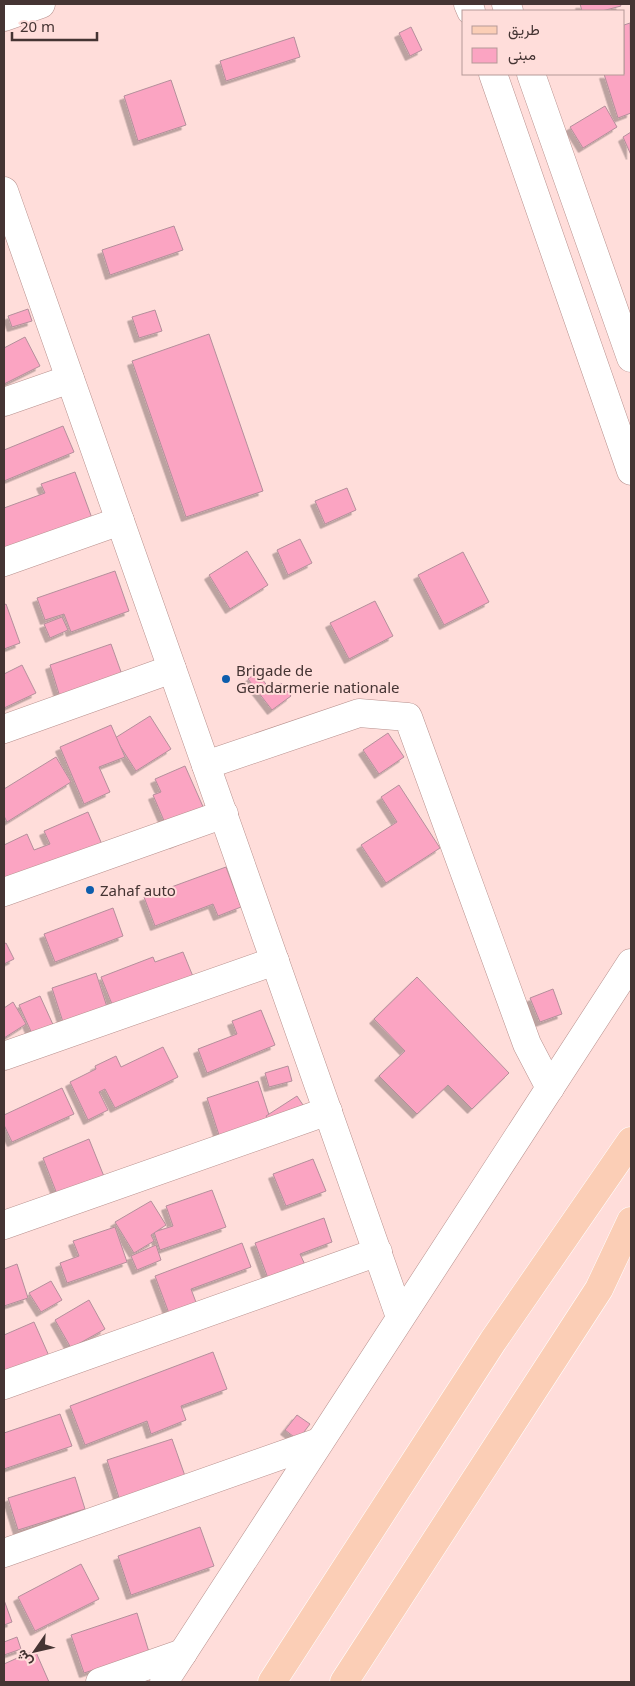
<svg xmlns="http://www.w3.org/2000/svg" width="635" height="1686" viewBox="0 0 635 1686" font-family="'Noto Sans',Vazirmatn,sans-serif">
<style>
.building{fill:#fba4c2;stroke:#b48f9b;filter:url(#shadow)}
.lines{fill:none;stroke-linecap:round;stroke-linejoin:round}
.minor-casing{stroke:#b7908d;stroke-width:29}
.major-casing{stroke:#fff;stroke-width:29}
.minor{stroke:#fff;stroke-width:28}
.major{stroke:#fbceb6;stroke-width:28}
.poi-dot{fill:#0d5dac;stroke:#ffddda;stroke-width:2}
.labels{text-anchor:middle;dominant-baseline:central;stroke-width:4;stroke-linejoin:round;paint-order:stroke}
.poi-label{font-size:15px;fill:#453433;stroke:#ffddda;text-anchor:start}
</style>
<defs>
<filter id="shadow"><feDropShadow dx="-4.5" dy="4.5" stdDeviation="0" flood-color="#0004"/></filter>
</defs>
<rect width="100%" height="100%" fill="#ffddda"/>
<g class="building">
<path d="M580 4H620L621 6 602 11H582Z"/>
<path d="M630 23 631 113 618 118 604 74H624V25Z"/>
<path d="M411 27 422 50 410 56 399 33Z"/>
<path d="M294 37 300 57 226 81 220 61Z"/>
<path d="M171 80 186 125 138 141 124 96Z"/>
<path d="M605 106 617 127 583 148 570 127Z"/>
<path d="M631 132V155L623 137Z"/>
<path d="M174 226 183 250 110 275 102 250Z"/>
<path d="M28 309 32 321 12 327 8 316Z"/>
<path d="M155 310 162 331 139 338 132 317Z"/>
<path d="M209 334 263 491 186 517 132 361Z"/>
<path d="M25 337 40 366 4 384V348Z"/>
<path d="M63 426 74 452 4 481V450Z"/>
<path d="M75 472 93 521 4 554V508L45 493 41 484Z"/>
<path d="M347 488 356 510 325 524 315 501Z"/>
<path d="M300 539 312 563 288 575 277 550Z"/>
<path d="M247 551 268 585 230 609 209 575Z"/>
<path d="M463 552 489 602 444 625 418 575Z"/>
<path d="M115 571 129 611 71 632 64 614 45 620 37 598Z"/>
<path d="M375 601 393 636 349 659 330 623Z"/>
<path d="M6 604 20 643 4 649V605Z"/>
<path d="M62 617 68 630 50 638 44 624Z"/>
<path d="M111 644 125 683 60 697 50 665Z"/>
<path d="M22 665 36 693 4 708V674Z"/>
<path d="M257 672 271 691 281 683 291 696 272 710 248 679Z"/>
<path d="M150 716 171 749 136 771 115 738Z"/>
<path d="M111 725 125 757 99 767 110 792 84 804 60 747Z"/>
<path d="M388 733 404 757 379 774 363 750Z"/>
<path d="M56 757 71 782 7 822 4 816V789Z"/>
<path d="M185 766 212 827 174 844 153 795 161 792 155 779Z"/>
<path d="M399 785 440 848 386 883 361 845 397 822 381 797Z"/>
<path d="M88 812 104 849 4 893V845L27 834 34 850 50 844 44 831Z"/>
<path d="M226 867 241 907 218 916 213 904 155 926 144 897Z"/>
<path d="M113 908 123 936 55 962 44 934Z"/>
<path d="M6 943 14 959 4 964V944Z"/>
<path d="M183 952 194 979 118 1019 101 977 153 957 155 962Z"/>
<path d="M96 973 107 1007 63 1022 52 988Z"/>
<path d="M417 977 509 1073 472 1109 448 1085 417 1114 379 1076 405 1051 374 1019Z"/>
<path d="M553 989 562 1014 540 1022 530 998Z"/>
<path d="M40 996 60 1040 39 1049 19 1005Z"/>
<path d="M13 1002 26 1024 4 1038V1008Z"/>
<path d="M261 1010 275 1045 207 1073 198 1049 237 1034 232 1021Z"/>
<path d="M163 1047 178 1077 115 1108 105 1089 99 1092 108 1110 88 1120 70 1082 96 1069 95 1066 116 1056 121 1067Z"/>
<path d="M288 1066 292 1081 269 1087 265 1073Z"/>
<path d="M258 1081 270 1118 219 1135 207 1098Z"/>
<path d="M62 1088 74 1114 12 1142 4 1125V1115Z"/>
<path d="M297 1096 311 1117 279 1137 266 1116Z"/>
<path d="M89 1139 109 1189 62 1207 43 1158Z"/>
<path d="M313 1159 326 1191 286 1206 273 1174Z"/>
<path d="M212 1190 226 1227 160 1250 154 1232 173 1226 166 1206Z"/>
<path d="M151 1201 166 1225 151 1235 154 1241 134 1253 115 1222Z"/>
<path d="M324 1218 332 1242 300 1254 306 1267 269 1281 255 1243Z"/>
<path d="M115 1227 127 1262 67 1283 60 1263 79 1256 73 1241Z"/>
<path d="M242 1243 251 1267 191 1289 197 1305 170 1316 155 1276Z"/>
<path d="M156 1245 161 1260 137 1270 131 1256Z"/>
<path d="M17 1264 28 1298 4 1306V1269Z"/>
<path d="M51 1281 62 1300 41 1312 29 1293Z"/>
<path d="M89 1300 105 1329 71 1348 55 1320Z"/>
<path d="M34 1322 49 1356 4 1375V1335Z"/>
<path d="M213 1352 227 1389 181 1406 186 1420 151 1434 147 1421 85 1445 70 1406Z"/>
<path d="M60 1414 72 1446 4 1469V1433Z"/>
<path d="M297 1415 310 1424 298 1440 285 1430Z"/>
<path d="M172 1439 185 1476 119 1498 107 1460Z"/>
<path d="M75 1477 85 1509 18 1530 8 1498Z"/>
<path d="M200 1527 214 1566 131 1595 118 1556Z"/>
<path d="M81 1564 99 1599 35 1631 18 1597Z"/>
<path d="M4 1600 12 1622 4 1625Z"/>
<path d="M137 1613 149 1652 84 1673 71 1635Z"/>
<path d="M17 1637 21 1649 4 1655V1642Z"/>
<path d="M35 1650 49 1682H4V1664Z"/>
</g>
<g class="lines">
<g class="minor-casing">
<g id="minor">
<path d="M468 4 471 11"/>
<path d="M506 4 509 11"/>
<path d="M4 17 41 4"/>
<path d="M493 74 631 471"/>
<path d="M531 74 631 358"/>
<path d="M4 191 400 1317"/>
<path d="M4 402 70 379"/>
<path d="M4 562 120 521"/>
<path d="M4 729 172 669"/>
<path d="M206 765 359 713 408 717 527 1044 550 1088"/>
<path d="M4 892 224 814"/>
<path d="M4 1056 275 961"/>
<path d="M4 1225 328 1111"/>
<path d="M4 1385 378 1252"/>
<path d="M4 1553 319 1442"/>
<path d="M100 1682 183 1653"/>
<path d="M164 1682 631 963"/>
</g>
</g>
<g class="major-casing">
<g id="major">
<path d="M272 1682 493 1341 631 1141"/>
<path d="M344 1682 599 1289 631 1221"/>
</g>
</g>
<use href="#minor" class="minor"/>
<use href="#major" class="major"/>
</g>
<g class="poi-dot">
<circle cx="226" cy="679" r="5"/>
<circle cx="90" cy="890" r="5"/>
</g>
<g class="labels">
<g class="poi-label">
<text x="236" y="670">Brigade de<tspan x="236" dy="17">Gendarmerie nationale</tspan></text>
<text x="100" y="890">Zahaf auto</text>
</g>
</g>
<rect width="635" height="1686" fill="none" stroke="#453433" stroke-width="10"/>
<rect x="462" y="10" width="162" height="65" fill="#ffddda" stroke="#b59997"/>
<rect x="472" y="26" width="25" height="8" fill="#fbceb6" stroke="#b59997"/>
<text x="508" y="35" font-size="15" fill="#453433">طريق</text>
<rect x="472" y="48" width="25" height="15" fill="#fba4c2" stroke="#b59997"/>
<text x="508" y="60" font-size="15" fill="#453433">مبنى</text>
<g transform="translate(35 1651) rotate(236)" stroke="#ffddda" stroke-width="4" paint-order="stroke">
<path d="M0-4L9 19L0 12L-9 19Z" fill="#453433"/>
<text y="-8" font-size="14" font-weight="bold" text-anchor="middle" fill="#453433">ش</text>
</g>
<path d="M12 32v8h85v-8" fill="none" stroke="#453433" stroke-width="2.5"/>
<text x="20" y="32" font-size="15" fill="#453433" stroke="#ffddda" stroke-width="4" paint-order="stroke">20 m</text>
</svg>
